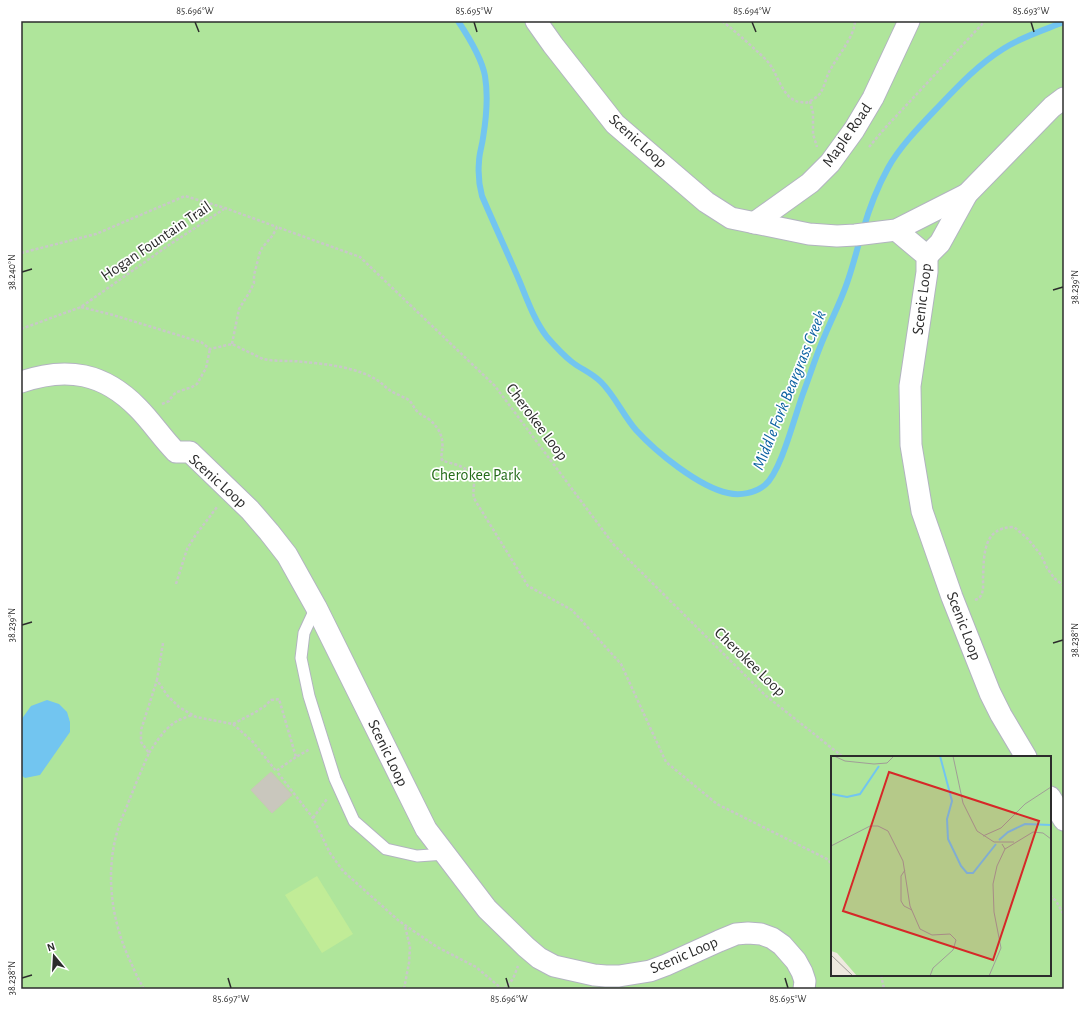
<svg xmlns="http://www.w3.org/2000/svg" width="1085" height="1010" viewBox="0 0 1085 1010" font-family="'Alegreya Sans',sans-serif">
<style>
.green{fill:#afe59b;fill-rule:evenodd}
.pitch{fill:#c1ec97}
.water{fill:#72c5f0}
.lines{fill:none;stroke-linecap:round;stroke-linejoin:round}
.stream{stroke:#72c5f0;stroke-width:6}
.building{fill:#c9c7bd;stroke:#cac5b8}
.lane-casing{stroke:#b2b4c0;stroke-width:13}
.street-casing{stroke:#b2b4c0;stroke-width:23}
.path{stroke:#c8c8c8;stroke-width:2.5;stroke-dasharray:3 2;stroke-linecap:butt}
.lane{stroke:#fff;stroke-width:11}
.street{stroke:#fff;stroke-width:21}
.ticks{fill:none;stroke:#2c2c2c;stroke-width:1.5}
.labels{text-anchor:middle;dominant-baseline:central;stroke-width:3.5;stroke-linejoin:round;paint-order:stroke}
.street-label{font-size:16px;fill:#2c2c2c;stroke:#fff}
.park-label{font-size:16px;fill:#256c1a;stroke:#fff}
.water-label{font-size:17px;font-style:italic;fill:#0c62a1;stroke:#fff}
.inset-river{fill:none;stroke:#72c5f0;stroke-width:2}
.inset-road{fill:none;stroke:#a09d97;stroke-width:1}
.view{fill:#d62828;fill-opacity:0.15;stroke:#d62828;stroke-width:2}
.inset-edge{fill:none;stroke:#2c2c2c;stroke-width:2}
.neatline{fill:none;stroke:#2c2c2c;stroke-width:1.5}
.ticks-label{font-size:10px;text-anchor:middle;fill:#2c2c2c}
</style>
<rect width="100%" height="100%" fill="#eee9df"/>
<path class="green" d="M21 21H1064V989H21ZM832 757H1050V975H832Z"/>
<path class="pitch" d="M317 876 353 934 322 953 285 895Z"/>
<path class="water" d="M47 700 59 704 67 712 70 722V732L40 775 25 778 21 775V720L31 706Z"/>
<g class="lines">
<g class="stream">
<path d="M458 21C468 36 482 59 485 76 488 94 486 120 483 138 482 146 479 154 479 162 478 173 479 185 482 196 494 224 507 252 519 280 527 299 534 320 547 337 554 345 563 355 572 362 581 369 592 373 601 382 615 396 623 415 636 430 656 452 699 487 728 493 740 496 755 493 765 485 782 470 795 414 804 391 811 372 817 353 825 335 832 318 841 301 847 283 852 269 856 254 860 239"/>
<path d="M863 230C869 209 877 188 888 168 900 146 922 124 940 105 959 85 979 64 1003 49 1021 37 1044 30 1064 22"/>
</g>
</g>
<path class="building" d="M271 772 292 795 272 813 251 790Z"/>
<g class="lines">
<g class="lane-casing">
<path id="lane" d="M316 607 304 633 301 658 309 696 335 779 354 821 386 849 417 856 445 854"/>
</g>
<g class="street-casing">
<g id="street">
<path d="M536 21 553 45 615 124 706 202 731 218 809 234 837 236 855 235 896 230 967 194"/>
<path d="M754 223 810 183 830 163 854 130 873 98 909 21"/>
<path d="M896 230 927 256V272L910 386 911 445 922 511 952 597 990 693 1001 715 1026 757"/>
<path d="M927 256 940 243 967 194 1052 107 1064 98"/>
<path d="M21 382C67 366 104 373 138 408 152 422 162 438 176 452H190L250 510 269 532 287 555 316 607 426 829 487 909 526 947 539 958 554 966 594 975 606 976H619L650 971 666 965 719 941 736 934 748 933 761 934 772 938 782 945 796 961 802 972 805 981 804 989"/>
<path d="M1050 797 1064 820"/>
</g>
</g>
<g class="path">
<path d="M722 21C735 31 747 42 759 53 763 57 768 61 771 66 779 78 784 101 801 102 804 103 807 103 810 101 814 99 819 96 821 92 825 85 826 78 829 72 836 58 855 36 855 21"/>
<path d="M810 101 813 113V134L817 147"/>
<path d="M869 147 885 128 985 21"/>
<path d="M21 253 96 234 185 196 225 208 277 227"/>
<path d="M81 307 113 315 194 340 201 342 210 349 232 344 263 359C276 362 290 360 303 362 326 364 356 367 377 380 382 383 386 388 391 391 397 395 405 397 410 401 413 405 415 410 419 413 422 416 426 417 430 420 443 432 444 441 441 458L443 461C455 464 474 468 474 484 474 490 472 494 475 500L528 586 572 610 621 664 666 762 717 804 829 860 832 869"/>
<path d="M21 329 81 307 169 245 224 209"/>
<path d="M232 344 239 309 249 293 254 283V275L260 252 262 248 273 235 277 227 360 257 495 386 614 545 765 695 843 757"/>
<path d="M162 404 169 401 173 395 177 392 192 387 197 384 206 368 210 349"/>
<path d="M176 584 187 549 195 536 217 507"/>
<path d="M975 600C977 599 979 599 980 597 984 592 983 584 983 578 984 554 983 527 1014 527L1028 539 1041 555 1047 568 1054 578 1064 586"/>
<path d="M163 643 157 680 167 695 179 707 196 717 233 724 254 713 265 706 271 700 279 699 296 757 310 749"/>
<path d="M233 724 253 742 276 771 296 757"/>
<path d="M149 753C156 742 165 728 177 721 181 719 187 717 192 715"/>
<path d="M278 773 313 818 330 853 343 871 399 921 437 947 476 967 502 989"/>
<path d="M313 818 327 799"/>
<path d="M1050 895 1056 901 1064 915"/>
<path d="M881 975 884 989"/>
<path d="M144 989C140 982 136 975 133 967 112 925 104 875 118 829 120 821 124 814 127 806 134 788 141 771 149 753L141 742V730L157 680"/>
<path d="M404 989 409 963 410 947 405 926"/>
<path d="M504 989 513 979 518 966"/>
</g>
<use href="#lane" class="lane"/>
<use href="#street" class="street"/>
</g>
<path class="ticks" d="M195 22 199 32M474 22 477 32M752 22 756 32M1031 22 1034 32M22 272 32 269M1053 290 1063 287M22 625 32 622M1053 643 1063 640M22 978 32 975M228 978 231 988M506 978 509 988M785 978 788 988"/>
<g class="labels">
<g class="street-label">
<text transform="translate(847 135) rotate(-55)">Maple Road</text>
<text transform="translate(638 141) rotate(42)">Scenic Loop</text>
<text transform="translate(156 241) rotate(-34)">Hogan Fountain Trail</text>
<text transform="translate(922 299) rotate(-83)">Scenic Loop</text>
<text transform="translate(537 422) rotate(53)">Cherokee Loop</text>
<text transform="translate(218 481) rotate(42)">Scenic Loop</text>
<text transform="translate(964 626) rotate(69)">Scenic Loop</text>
<text transform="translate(750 662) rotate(44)">Cherokee Loop</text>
<text transform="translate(388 753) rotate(64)">Scenic Loop</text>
<text transform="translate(684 955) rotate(-23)">Scenic Loop</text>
</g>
<g class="park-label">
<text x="476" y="475">Cherokee Park</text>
</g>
<g class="water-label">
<text transform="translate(789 390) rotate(-68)">Middle Fork Beargrass Creek</text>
</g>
</g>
<g transform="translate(831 756)">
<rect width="220" height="220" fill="#eee9df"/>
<path d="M0 0H220V220H26L6 197 0 195Z" fill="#afe59b"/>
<path class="inset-river" d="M109 0 121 45 116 63 117 83 130 110 136 117H142L165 88M0 38 16 41 29 38 48 10M168 84 177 76 194 68 220 69"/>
<path class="inset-road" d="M3 0 14 5 43 8 56 7 63 0M122 0 132 47 146 75 163 86H183M152 80 170 72 194 48 220 31M0 90 39 70H47L57 75 72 105 79 150 89 173 101 179 119 178 125 184 122 194 102 212 99 220M174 93 202 76 212 77 220 83M74 114 70 120V145L73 150 81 154M0 199 22 220M158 220 170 192 163 156 162 128 166 110 174 93 171 88"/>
<path class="view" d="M58 16 208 65 162 204 12 155Z"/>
<rect width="220" height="220" class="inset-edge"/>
</g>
<rect width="1085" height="1010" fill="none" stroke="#ffffff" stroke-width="44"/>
<g transform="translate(54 956) rotate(342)" stroke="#ffffff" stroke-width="3" paint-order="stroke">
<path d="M0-3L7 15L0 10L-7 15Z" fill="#2c2c2c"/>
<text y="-6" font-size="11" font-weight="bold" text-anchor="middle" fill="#2c2c2c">N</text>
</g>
<rect x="22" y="22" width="1041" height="966" class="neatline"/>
<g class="ticks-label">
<text x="195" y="14">85.696°W</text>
<text x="474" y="14">85.695°W</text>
<text x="752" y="14">85.694°W</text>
<text x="1031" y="14">85.693°W</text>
<text transform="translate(11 272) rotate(-90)" y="4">38.240°N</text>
<text transform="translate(1074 287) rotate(-90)" y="4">38.239°N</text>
<text transform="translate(11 625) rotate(-90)" y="4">38.239°N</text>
<text transform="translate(1074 640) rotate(-90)" y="4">38.238°N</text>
<text transform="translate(11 978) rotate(-90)" y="4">38.238°N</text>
<text x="231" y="1002">85.697°W</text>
<text x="509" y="1002">85.696°W</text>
<text x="788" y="1002">85.695°W</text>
</g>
</svg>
